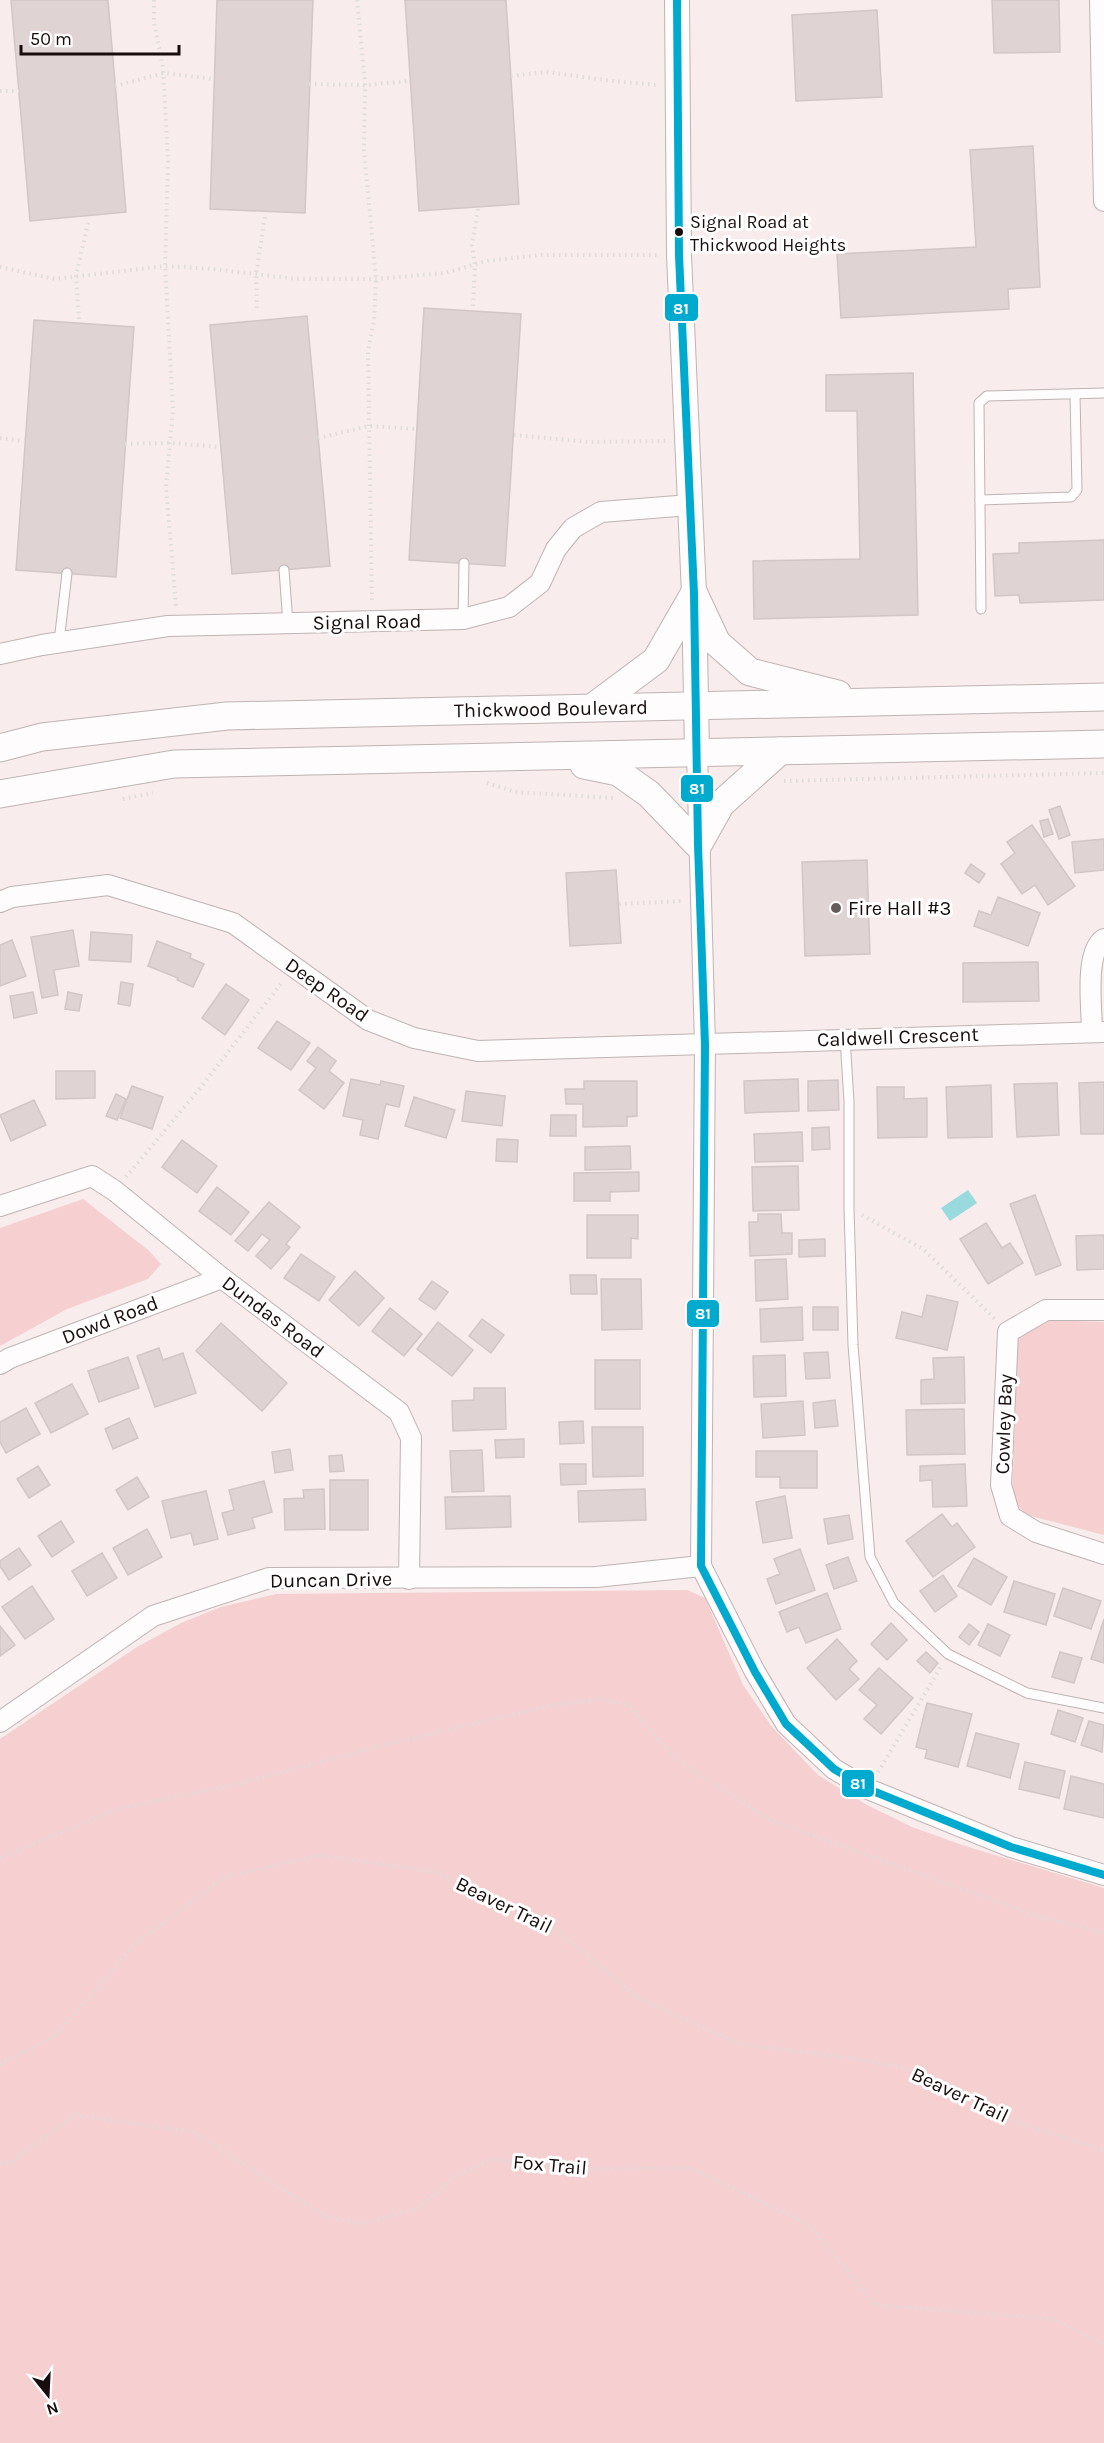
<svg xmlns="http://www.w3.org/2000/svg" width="1104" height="2443" viewBox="0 0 1104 2443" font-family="Karla,sans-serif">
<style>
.green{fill:#f6cfd0}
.water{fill:#98dadd}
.building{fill:#e0d3d3;stroke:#d3c6c7;stroke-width:1.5}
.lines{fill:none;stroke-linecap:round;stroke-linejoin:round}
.service-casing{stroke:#c0b3b3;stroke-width:11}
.minor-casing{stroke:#c0b3b3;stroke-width:22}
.tertiary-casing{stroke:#c0b3b3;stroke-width:26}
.secondary-casing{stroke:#c0b3b3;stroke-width:29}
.path{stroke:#dfdcdc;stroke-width:4;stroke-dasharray:1.5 4.5;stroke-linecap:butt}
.service{stroke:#fefcfc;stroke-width:9}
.minor{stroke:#fefcfc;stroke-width:20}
.tertiary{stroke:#fefcfc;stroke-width:24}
.secondary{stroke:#fefcfc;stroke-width:27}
.bus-1-casing{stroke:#fff;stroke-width:12}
.bus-1{stroke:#00a9ce;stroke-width:8}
.bus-dot{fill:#190c0c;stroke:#fff;stroke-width:2}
.poi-dot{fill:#675a5a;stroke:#fff;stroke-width:2}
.labels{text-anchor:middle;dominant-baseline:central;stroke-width:6;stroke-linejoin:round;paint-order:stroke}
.bus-label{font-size:18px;fill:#190c0c;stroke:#fff;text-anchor:start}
.street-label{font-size:20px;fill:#190c0c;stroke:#fff}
.poi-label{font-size:20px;fill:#190c0c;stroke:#fff;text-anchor:start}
.line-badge{stroke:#fff;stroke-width:2}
.badge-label{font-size:16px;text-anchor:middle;font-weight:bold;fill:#fff}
</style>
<rect width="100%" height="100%" fill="#f8ecec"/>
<g class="green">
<path d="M83 1199 148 1250 161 1264 148 1279 67 1309 0 1346V1228Z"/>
<path d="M1042 1320 1104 1322V1535L1027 1515 1012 1500 1018 1338Z"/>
<path d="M687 1590 705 1598 743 1685 772 1727 818 1775 867 1805 912 1827 962 1845 1104 1888V2443H0V1739L137 1647 181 1623 221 1607 276 1594Z"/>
</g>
<path class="water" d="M968 1190 977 1203 950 1221 941 1208Z"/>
<g class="building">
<path d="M11 0H108L126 212 30 221Z"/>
<path d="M217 0H313L305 213 210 209Z"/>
<path d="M405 0H506L519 204 419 211Z"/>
<path d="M992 0H1059L1060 52 994 53Z"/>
<path d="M877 10 882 97 796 101 792 15Z"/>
<path d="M1033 146 1040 287 1008 289 1009 309 841 318 837 254 976 247 970 150Z"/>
<path d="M424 308 521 314 505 566 409 560Z"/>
<path d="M307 316 330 566 232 574 210 325Z"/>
<path d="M34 320 134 327 116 577 16 570Z"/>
<path d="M913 373 918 615 754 619 753 561 860 559 857 411H826V375Z"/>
<path d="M1104 540V600L1020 603 1019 595 995 596 993 554 1019 553V543Z"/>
<path d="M1060 806 1070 835 1059 839 1049 810Z"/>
<path d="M1048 819 1053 834 1044 837 1040 821Z"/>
<path d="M1032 825 1075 886 1048 905 1035 885 1022 894 1001 864 1015 853 1007 842Z"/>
<path d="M1104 839V870L1075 873 1072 842Z"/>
<path d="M867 860 870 954 805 956 802 862Z"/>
<path d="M971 864 985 874 979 883 965 873Z"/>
<path d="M616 870 621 943 570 946 566 873Z"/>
<path d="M998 897 1040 913 1028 946 974 926 979 911 991 915Z"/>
<path d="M73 930 79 966 54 970 58 995 42 998 31 937Z"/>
<path d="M91 932 132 935 131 962 89 960Z"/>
<path d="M12 940 26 976 0 986V945Z"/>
<path d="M157 941 191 954 190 958 204 964 193 987 177 980 178 978 148 966Z"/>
<path d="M1038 962 1039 1001 963 1002V963Z"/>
<path d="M121 982 133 984 130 1006 118 1004Z"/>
<path d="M226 984 249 1000 225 1035 202 1018Z"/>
<path d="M33 992 37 1013 14 1018 10 996Z"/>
<path d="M68 992 82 995 79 1011 65 1009Z"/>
<path d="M277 1021 310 1043 291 1070 258 1048Z"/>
<path d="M318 1047 336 1061 329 1071 344 1083 324 1109 299 1090 316 1068 307 1061Z"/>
<path d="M56 1071H95V1098L56 1099Z"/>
<path d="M351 1079 380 1085 381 1081 404 1086 399 1107 386 1104 378 1139 360 1135 363 1120 343 1116Z"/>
<path d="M798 1079 799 1111 745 1113 744 1081Z"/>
<path d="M838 1080 839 1110 808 1111V1081Z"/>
<path d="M584 1081H637V1116L627 1117V1126L583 1127V1104H566L565 1089H584Z"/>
<path d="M1104 1082V1134H1081L1079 1083Z"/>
<path d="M1057 1083 1059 1135 1017 1137 1014 1084Z"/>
<path d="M991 1085 992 1137 948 1138 946 1087Z"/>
<path d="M132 1086 163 1097 152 1129 120 1118Z"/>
<path d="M877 1087H904V1099L927 1098V1137L878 1138Z"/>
<path d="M466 1091 505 1096 502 1126 462 1121Z"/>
<path d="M116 1094 126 1099 117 1120 106 1116Z"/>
<path d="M414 1097 455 1110 446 1138 405 1126Z"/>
<path d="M34 1100 46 1125 11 1141 0 1115Z"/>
<path d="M551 1115H576V1136H550Z"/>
<path d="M829 1127 830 1149 812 1150V1128Z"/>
<path d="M802 1132 803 1161 755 1162 754 1134Z"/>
<path d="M497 1139 518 1140 517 1162 496 1161Z"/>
<path d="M182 1140 217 1166 197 1193 162 1167Z"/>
<path d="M630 1146 631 1169 585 1170V1147Z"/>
<path d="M798 1166 799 1210 753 1211 752 1167Z"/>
<path d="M639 1172V1191L610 1192V1201H574V1173Z"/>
<path d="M217 1187 249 1212 231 1235 199 1211Z"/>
<path d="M1035 1195 1061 1265 1036 1275 1010 1204Z"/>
<path d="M269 1202 300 1227 286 1244 290 1247 271 1269 256 1256 270 1240 262 1234 248 1251 235 1241Z"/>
<path d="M758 1214H781L782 1233H792V1254L750 1256 749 1222H758Z"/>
<path d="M587 1215H638V1239L631 1238V1258H587Z"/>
<path d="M986 1223 1002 1248 1010 1243 1023 1263 988 1284 960 1239Z"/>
<path d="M1104 1235V1269L1077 1270 1076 1236Z"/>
<path d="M825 1239V1256L799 1257V1240Z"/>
<path d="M301 1254 335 1277 319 1301 284 1278Z"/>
<path d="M786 1259 788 1299 756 1301 755 1260Z"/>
<path d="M355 1271 384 1298 359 1326 329 1300Z"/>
<path d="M570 1275H596L597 1294H571Z"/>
<path d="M601 1279H641L642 1329 602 1330Z"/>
<path d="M432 1281 448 1292 435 1310 419 1299Z"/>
<path d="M927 1295 958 1302 947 1350 896 1338 902 1312 922 1317Z"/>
<path d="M802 1307 803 1340 761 1342 760 1309Z"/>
<rect x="813" y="1307" width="25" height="23"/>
<path d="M390 1308 422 1334 404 1356 372 1331Z"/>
<path d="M482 1319 504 1335 491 1353 469 1336Z"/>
<path d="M438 1322 473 1350 452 1376 417 1349Z"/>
<path d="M221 1323 287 1383 262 1411 196 1351Z"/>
<path d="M159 1348 163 1360 183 1353 196 1393 155 1407 137 1356Z"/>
<path d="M828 1352 830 1378 806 1379 804 1353Z"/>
<path d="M785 1355 786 1396 754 1397 753 1356Z"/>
<path d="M128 1357 139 1388 99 1402 88 1371Z"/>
<path d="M964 1357 965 1403 921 1404V1380L934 1379 933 1358Z"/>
<rect x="595" y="1360" width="45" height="49"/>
<path d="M72 1384 88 1414 51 1433 35 1403Z"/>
<path d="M474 1388H505L506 1429 453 1431 452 1401 474 1400Z"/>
<path d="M835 1400 838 1426 815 1428 813 1403Z"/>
<path d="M803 1401 805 1435 763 1438 761 1404Z"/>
<path d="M26 1408 40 1434 6 1453 0 1442V1422Z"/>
<path d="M964 1409 965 1454 907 1455 906 1410Z"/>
<path d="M129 1418 138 1438 113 1449 105 1429Z"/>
<path d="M583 1421 584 1443 560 1444 559 1422Z"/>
<path d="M592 1427H643V1476L593 1477Z"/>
<path d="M524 1439V1457L496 1458 495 1440Z"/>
<path d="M290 1449 293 1470 275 1473 272 1452Z"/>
<path d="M482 1450 484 1491 452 1492 450 1451Z"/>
<path d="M756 1451H817V1488H780V1477H756Z"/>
<path d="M342 1455 344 1471 330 1472 329 1456Z"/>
<path d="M560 1464H586V1484L561 1485Z"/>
<path d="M965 1464 967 1506 933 1507 932 1480 920 1481V1466Z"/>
<path d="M38 1466 50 1485 29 1498 17 1479Z"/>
<path d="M137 1477 149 1497 128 1510 116 1490Z"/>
<rect x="330" y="1480" width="38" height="50"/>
<path d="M264 1481 272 1512 252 1518 255 1528 228 1535 222 1513 234 1510 229 1490Z"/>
<path d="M324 1489 325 1529 285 1530 284 1499 304 1498 303 1490Z"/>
<path d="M645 1489 646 1520 579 1522 578 1491Z"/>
<path d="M206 1491 218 1539 194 1545 191 1533 171 1538 162 1501Z"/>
<path d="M510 1496 511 1527 446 1529 445 1497Z"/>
<path d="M785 1496 792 1538 763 1543 756 1502Z"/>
<path d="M942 1514 952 1527 957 1523 975 1547 933 1577 906 1541Z"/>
<path d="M849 1515 853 1539 828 1544 824 1519Z"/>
<path d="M61 1521 74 1542 52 1557 38 1536Z"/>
<path d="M147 1529 162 1557 128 1575 113 1548Z"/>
<path d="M19 1548 31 1565 9 1580 0 1566V1561Z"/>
<path d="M800 1549 815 1590 776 1604 767 1579 780 1574 774 1559Z"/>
<path d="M102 1553 117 1578 87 1596 72 1571Z"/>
<path d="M848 1557 857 1581 834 1589 826 1565Z"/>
<path d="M974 1558 1007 1577 991 1605 958 1586Z"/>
<path d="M943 1575 957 1596 935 1612 920 1591Z"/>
<path d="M1014 1581 1055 1594 1046 1625 1004 1612Z"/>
<path d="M32 1586 54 1619 25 1639 2 1607Z"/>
<path d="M1063 1588 1101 1601 1091 1629 1054 1616Z"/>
<path d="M827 1593 841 1629 806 1643 799 1627 787 1632 779 1612Z"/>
<path d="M1104 1619V1663L1091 1659Z"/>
<path d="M891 1623 907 1640 887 1660 871 1644Z"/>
<path d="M969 1624 979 1632 969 1645 959 1637Z"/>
<path d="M988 1624 1010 1635 1000 1656 978 1645Z"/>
<path d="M0 1626 15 1645 0 1656Z"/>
<path d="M837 1639 857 1661 849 1669 859 1679 836 1700 807 1668Z"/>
<path d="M926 1652 938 1663 930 1673 917 1661Z"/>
<path d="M1060 1652 1082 1658 1074 1683 1052 1677Z"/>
<path d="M879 1668 913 1698 881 1734 864 1719 877 1705 859 1690Z"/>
<path d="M927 1703 972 1714 958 1767 925 1758 927 1750 916 1747Z"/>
<path d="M1058 1710 1083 1718 1075 1742 1051 1734Z"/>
<path d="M1089 1721 1104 1725 1102 1752 1081 1745Z"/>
<path d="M976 1733 1019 1744 1010 1778 967 1766Z"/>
<path d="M1025 1762 1065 1771 1059 1798 1019 1789Z"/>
<path d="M1071 1776 1104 1784V1818L1064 1809Z"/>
</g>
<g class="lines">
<g class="service-casing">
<g id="service">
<path d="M980 500 1071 497 1077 490 1075 394"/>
<path d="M284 570 288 623"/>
<path d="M981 609 979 403 987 396 1104 393"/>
<path d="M463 619 464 563"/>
<path d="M59 642 67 573"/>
<path d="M845 1038 849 1101V1208L853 1345 870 1557 894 1603 948 1654 1027 1693 1104 1708"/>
</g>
</g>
<g class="minor-casing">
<g id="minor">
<path d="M1100 0 1104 201"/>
<path d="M0 654 42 645 168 626 463 619 509 607 540 583 556 549 573 528 601 512 690 505"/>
<path d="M697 752 705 1045 701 1566 755 1672 786 1724 834 1769 868 1789 1011 1847 1104 1875"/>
<path d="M0 902 12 897 108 885 233 923 368 1020 414 1038 478 1051 1104 1032"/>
<path d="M1092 1031C1092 1009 1084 952 1104 939"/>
<path d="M0 1206 92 1176 115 1191 222 1278 399 1412 411 1438 409 1579"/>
<path d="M1104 1310H1046L1008 1332 1001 1485 1010 1516 1036 1532 1104 1554"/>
<path d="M0 1364 10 1358 222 1278"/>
<path d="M0 1722 153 1616 269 1578 596 1577 701 1566"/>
</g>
</g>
<g class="tertiary-casing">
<path id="tertiary" d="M677 0 679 255 694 594 697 752"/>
</g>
<g class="secondary-casing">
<g id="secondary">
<path d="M694 594 717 643 750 672 838 694"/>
<path d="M593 707 656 660 694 594"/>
<path d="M0 748 42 737 227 716 1104 697"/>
<path d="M584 765 618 772 649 794 698 845 721 804 780 751"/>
<path d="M0 794 174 764 1104 744"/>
</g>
</g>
<g class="path">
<path d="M154 0V23L163 68 168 161 165 266 173 409 166 487 176 606"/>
<path d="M357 0 365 82 364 150 376 279 374 320 368 352 372 604"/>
<path d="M511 76 546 72 613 81 658 85"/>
<path d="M309 84 365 85 410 81"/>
<path d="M115 86 164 73 214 79"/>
<path d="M0 91H19"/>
<path d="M0 267 55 279 165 266 213 269 297 279H376L445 273 486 261 541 255H657"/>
<path d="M473 306 475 265 472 245 478 209"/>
<path d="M257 308 256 274 265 216"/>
<path d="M79 319 76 276 89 219"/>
<path d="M514 435 589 442 668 441"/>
<path d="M0 438 25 441"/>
<path d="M318 438 369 426 417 429"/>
<path d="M125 444 170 443 221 447"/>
<path d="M784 781 1104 773"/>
<path d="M487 783 515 792 613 798"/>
<path d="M123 799 153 793"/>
<path d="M619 904 681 901"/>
<path d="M126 1177 201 1087 283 981"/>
<path d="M862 1215 923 1249 995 1319"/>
<path d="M878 1772 942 1665"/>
<path d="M0 1858 117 1809 233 1785 388 1744 553 1705 601 1699 629 1705 674 1758 770 1820 1043 1918 1104 1932"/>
<path d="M0 2064 55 2036 134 1945 222 1878 319 1855 436 1872 555 1929 637 1997 739 2044 858 2059 904 2068 1022 2124 1104 2150"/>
<path d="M0 2163 11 2162 75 2115 193 2132 325 2216 362 2224 418 2208 456 2176 492 2159 570 2169 691 2168 808 2224 876 2305 1054 2319 1104 2344"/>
</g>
<use href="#service" class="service"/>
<use href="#minor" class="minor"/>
<use href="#tertiary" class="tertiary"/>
<use href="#secondary" class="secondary"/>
<g class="bus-1-casing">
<path id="bus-1" d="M677 0 679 255 694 594 698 845 705 1045 701 1566 755 1672 786 1724 834 1769 868 1789 1011 1847 1104 1875"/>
</g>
<use href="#bus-1" class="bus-1"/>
</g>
<circle class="bus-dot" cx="679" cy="232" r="5"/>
<circle class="poi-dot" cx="836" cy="908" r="6"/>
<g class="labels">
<g class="bus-label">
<text x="690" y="222">Signal Road at<tspan x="690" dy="23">Thickwood Heights</tspan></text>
</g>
<g class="street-label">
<text transform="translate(367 622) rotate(-1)">Signal Road</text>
<text transform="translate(551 709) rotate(-1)">Thickwood Boulevard</text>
<text transform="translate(327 990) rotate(35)">Deep Road</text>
<text transform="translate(898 1037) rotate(-2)">Caldwell Crescent</text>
<text transform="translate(273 1317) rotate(37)">Dundas Road</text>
<text transform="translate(110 1320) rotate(-21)">Dowd Road</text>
<text transform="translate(1004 1424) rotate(-88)">Cowley Bay</text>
<text transform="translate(331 1580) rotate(-1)">Duncan Drive</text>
<text transform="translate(504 1905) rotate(26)">Beaver Trail</text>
<text transform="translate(960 2095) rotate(25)">Beaver Trail</text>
<text transform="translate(550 2165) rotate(5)">Fox Trail</text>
</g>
<g class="poi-label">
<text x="848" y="908">Fire Hall #3</text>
</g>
</g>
<g class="line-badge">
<rect x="664" y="293" width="35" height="29" rx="6" fill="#00a9ce"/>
<rect x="680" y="774" width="34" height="29" rx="6" fill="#00a9ce"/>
<rect x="686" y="1299" width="34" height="29" rx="6" fill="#00a9ce"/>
<rect x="841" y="1769" width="34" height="29" rx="6" fill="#00a9ce"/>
</g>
<g class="badge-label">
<text x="681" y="314">81</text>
<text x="697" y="794">81</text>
<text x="703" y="1319">81</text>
<text x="858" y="1789">81</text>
</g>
<g transform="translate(48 2395) rotate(162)" stroke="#ffffff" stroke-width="4.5" paint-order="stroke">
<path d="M0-4.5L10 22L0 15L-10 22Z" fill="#190c0c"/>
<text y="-9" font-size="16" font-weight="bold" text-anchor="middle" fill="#190c0c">N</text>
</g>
<path d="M21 45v9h158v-9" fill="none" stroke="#190c0c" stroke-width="3"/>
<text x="30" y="45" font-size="18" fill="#190c0c" stroke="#ffffff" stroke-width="4.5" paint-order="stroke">50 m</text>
</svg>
